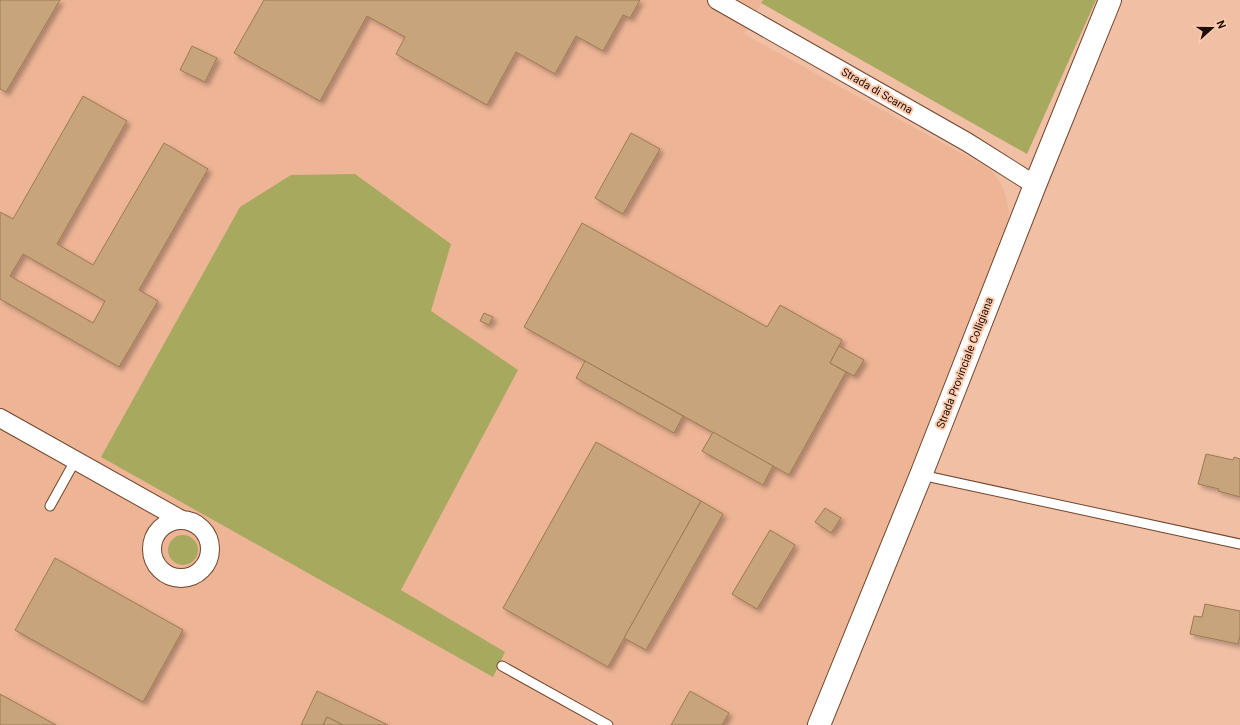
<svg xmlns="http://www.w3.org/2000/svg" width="1240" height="725" viewBox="0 0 1240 725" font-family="Roboto,sans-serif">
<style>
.built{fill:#edb495}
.green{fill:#a7a95e}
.building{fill:#c7a47b;stroke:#9c7a53;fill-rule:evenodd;filter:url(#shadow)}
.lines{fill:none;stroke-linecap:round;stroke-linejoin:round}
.service-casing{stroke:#70462d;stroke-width:11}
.minor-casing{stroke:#70462d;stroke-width:20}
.secondary-casing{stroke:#70462d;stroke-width:24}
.service{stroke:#fff;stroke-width:9}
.minor{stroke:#fff;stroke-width:18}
.secondary{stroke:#fff;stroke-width:22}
.labels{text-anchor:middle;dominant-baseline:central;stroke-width:4;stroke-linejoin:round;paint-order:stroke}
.street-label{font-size:11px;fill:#1e0d04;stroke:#ffccb0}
</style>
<defs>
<filter id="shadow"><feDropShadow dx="3.5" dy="3.5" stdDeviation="2" flood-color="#0004"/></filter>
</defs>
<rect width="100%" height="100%" fill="#f1bfa4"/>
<path class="built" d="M0 0H763L744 34 986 167 993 172 998 179 1004 191 1007 201 1009 211 1008 221 1004 237 880 551 810 725H0Z"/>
<g class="green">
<path d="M763 0H1096L1027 154 761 3Z"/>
<path d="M355 174 451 244 431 311 518 370 401 590 505 652 493 677 101 457 240 207 291 175Z"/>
<circle cx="183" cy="550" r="15"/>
</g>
<g class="building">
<path d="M0 0H60L6 92 0 89Z"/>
<path d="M264 0H640L630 18 623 15 603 51 576 36 555 74 516 52 487 105 396 54 405 37 367 16 320 101 234 53Z"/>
<path d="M192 46 217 58 205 82 180 70Z"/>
<path d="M83 96 127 121 57 244 93 265 164 143 208 169 139 290 158 301 119 367 0 299V212L13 219ZM23 254 105 301 93 323 10 276Z"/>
<path d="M631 133 660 149 623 214 595 198Z"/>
<path d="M582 223 767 327 780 305 842 340 830 363 846 372 789 475 524 327Z"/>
<path d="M484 313 493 317 489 325 480 321Z"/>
<path d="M839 346 864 360 854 376 830 363Z"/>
<path d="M585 361 683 416 674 433 576 378Z"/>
<path d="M713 432 773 466 763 485 702 451Z"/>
<path d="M596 442 701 501 608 667 503 608Z"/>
<path d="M1206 454 1233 460 1234 457 1240 459V497L1218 491 1219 489 1198 484Z"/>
<path d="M701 501 723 514 646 650 624 638Z"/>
<path d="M825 508 841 518 831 533 815 522Z"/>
<path d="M770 530 795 545 757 609 732 594Z"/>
<path d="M55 558 183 630 143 702 15 630Z"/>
<path d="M1205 604 1240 611V636L1238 644 1190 634 1194 616 1202 617Z"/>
<path d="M317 691 388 725H343L327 717 323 725H301Z"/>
<path d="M690 691 729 713 722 725H671Z"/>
<path d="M0 694 56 725H0Z"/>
<path d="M327 717 343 725H323Z"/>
</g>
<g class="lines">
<g class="service-casing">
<g id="service">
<path d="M921 475 1240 544"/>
<path d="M50 506 75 461"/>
<path d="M502 666 608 725"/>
</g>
</g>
<g class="minor-casing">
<g id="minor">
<path d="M717 0 967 142 1035 185"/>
<path d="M0 418 180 519"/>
<circle cx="181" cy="549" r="29"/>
</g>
</g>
<g class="secondary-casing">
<path id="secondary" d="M819 725 921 475 1035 185 1110 0"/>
</g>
<use href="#service" class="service"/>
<use href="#minor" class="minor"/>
<use href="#secondary" class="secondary"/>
</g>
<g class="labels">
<g class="street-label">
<text transform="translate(877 91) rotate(30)">Strada di Scarna</text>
<text transform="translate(965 363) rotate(-69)">Strada Provinciale Colligiana</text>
</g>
</g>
<g transform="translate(1212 28) rotate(69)" stroke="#ffccb0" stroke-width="3" paint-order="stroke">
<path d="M0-3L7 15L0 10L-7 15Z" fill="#1e0d04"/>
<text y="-6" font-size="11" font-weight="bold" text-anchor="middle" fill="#1e0d04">N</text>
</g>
</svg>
